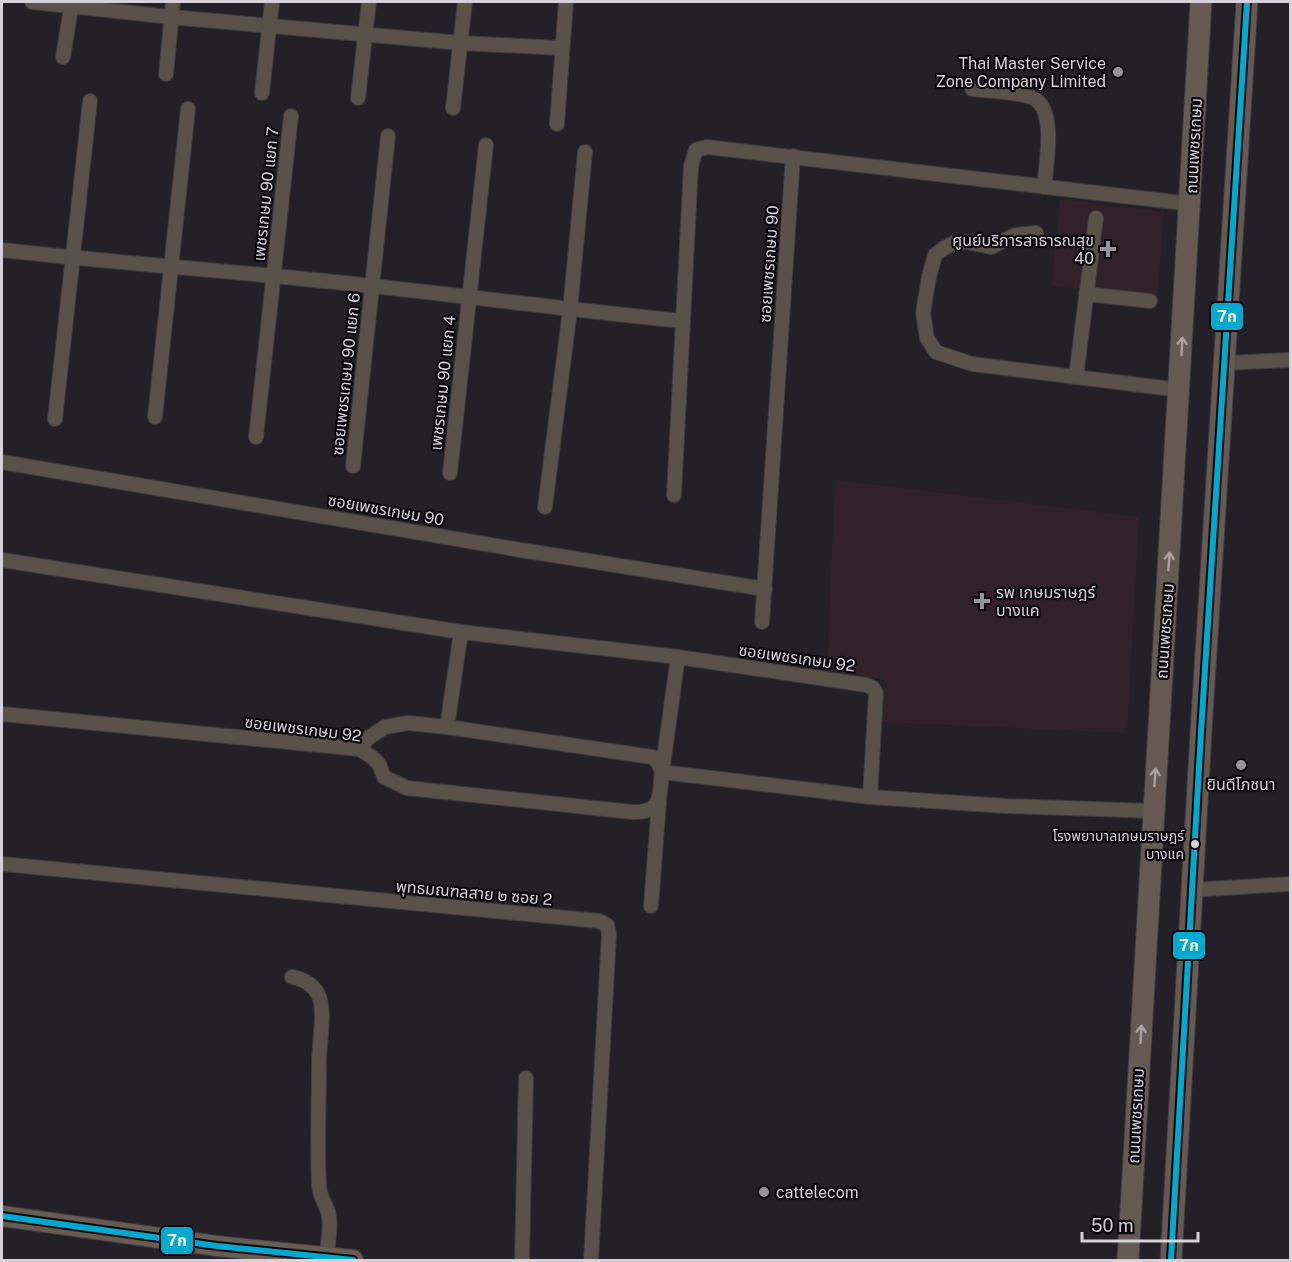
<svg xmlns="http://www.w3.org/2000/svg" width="1292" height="1262" viewBox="0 0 1292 1262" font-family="'Public Sans','Noto Sans Thai',sans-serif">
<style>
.medical{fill:#31222a}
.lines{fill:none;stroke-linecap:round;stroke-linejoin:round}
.street-casing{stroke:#3d3a3f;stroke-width:16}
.secondary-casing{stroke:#3d3a3f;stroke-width:22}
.primary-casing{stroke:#3d3a3f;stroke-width:23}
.street{stroke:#5a514a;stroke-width:14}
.secondary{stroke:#665c52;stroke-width:20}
.primary{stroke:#655b52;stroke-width:21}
.bus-1-casing{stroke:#0c090e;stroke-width:10}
.bus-1{stroke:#00a9ce;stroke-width:6}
.oneway{stroke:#a9a2a4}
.poi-dot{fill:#98939b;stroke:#0c090e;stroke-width:2}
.bus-dot{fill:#d6d1da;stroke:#0c090e;stroke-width:2}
.labels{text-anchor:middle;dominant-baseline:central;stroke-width:4.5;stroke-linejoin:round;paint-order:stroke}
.bus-label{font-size:14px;fill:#d6d1da;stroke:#0c090e;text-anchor:end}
.poi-label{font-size:16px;fill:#d6d1da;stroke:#0c090e;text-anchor:end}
.street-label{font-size:16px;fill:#d6d1da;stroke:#0c090e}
.line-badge{stroke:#0c090e;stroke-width:2}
.badge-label{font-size:16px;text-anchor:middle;font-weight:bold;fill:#fff}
</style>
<rect width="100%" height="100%" fill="#242027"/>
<g class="medical">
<path d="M1060 199 1164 212 1157 297 1052 286Z"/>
<path d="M835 480 1139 517 1127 733 882 722 884 680 827 671Z"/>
</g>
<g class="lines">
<g class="street-casing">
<g id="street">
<path d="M32 2 171 17 461 43 562 48"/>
<path d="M63 57 72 2"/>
<path d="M166 74 173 2"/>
<path d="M972 89C987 91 1021 92 1033 98 1057 109 1046 165 1044 187"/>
<path d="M262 93 272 2"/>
<path d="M358 98 369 2"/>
<path d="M453 108 465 2"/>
<path d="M557 124 566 2"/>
<path d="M1036 233 1015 235 991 247 967 242 954 243 944 248 935 255 929 277 923 313 927 338 936 352 972 364 1180 390"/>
<path d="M2 250C125 264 248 272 372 286 475 297 579 311 683 321"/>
<path d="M1086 294 1150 301"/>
<path d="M1225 363 1290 360"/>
<path d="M1076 377 1096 218"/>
<path d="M155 417 188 109"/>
<path d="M55 419 90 101"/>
<path d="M256 437 291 116"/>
<path d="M2 462 521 550 765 589"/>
<path d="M353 466 388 136"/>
<path d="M450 473 486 145"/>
<path d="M674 495 691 166 696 150 707 147 1191 204"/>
<path d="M545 507 570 310 585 152"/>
<path d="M2 560 461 632 447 727"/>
<path d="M762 622 793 156"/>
<path d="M461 632 678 657 662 772"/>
<path d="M678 657 866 685 873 688 876 693 870 797"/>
<path d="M2 714 359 749 372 757 379 764 384 777 407 788 632 812C663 813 659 797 662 772L870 797 1006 806 1153 811"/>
<path d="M359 749 368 738 385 727 408 723 447 727 652 757 658 762 662 772"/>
<path d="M2 864 599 921 607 925 609 934 591 1260"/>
<path d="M1192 890 1290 884"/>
<path d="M651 906 659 802"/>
<path d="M292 977C303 979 312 983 318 994 326 1009 319 1044 319 1062 319 1103 317 1145 319 1186 320 1198 327 1205 329 1216 331 1230 328 1244 326 1257"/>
<path d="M522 1260 526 1078"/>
</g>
</g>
<g class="secondary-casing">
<path id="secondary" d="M2 1216 217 1246 353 1260"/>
</g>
<g class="primary-casing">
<g id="primary">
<path d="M1128 1260 1201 2"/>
<path d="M1171 1260 1201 732 1247 2"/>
</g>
</g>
<use href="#street" class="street"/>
<use href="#secondary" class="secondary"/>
<use href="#primary" class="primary"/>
<g class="bus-1-casing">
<g id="bus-1">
<path d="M2 1216 217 1246 353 1260"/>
<path d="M1171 1260 1201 732 1247 2"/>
</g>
</g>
<use href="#bus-1" class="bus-1"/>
</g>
<defs><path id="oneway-shaft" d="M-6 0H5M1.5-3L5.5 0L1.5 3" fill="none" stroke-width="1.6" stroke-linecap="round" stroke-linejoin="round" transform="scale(1.5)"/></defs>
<g class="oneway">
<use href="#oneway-shaft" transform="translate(1182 346) rotate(-87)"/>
<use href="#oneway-shaft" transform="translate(1169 561) rotate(-86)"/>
<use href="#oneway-shaft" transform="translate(1155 777) rotate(-86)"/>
<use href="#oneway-shaft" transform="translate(1141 1034) rotate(-87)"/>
</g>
<g class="poi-dot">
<circle cx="1118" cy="72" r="6"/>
<path d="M1105 240h6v6h6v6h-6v6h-6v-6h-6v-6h6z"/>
<path d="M979 592h6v6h6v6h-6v6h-6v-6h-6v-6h6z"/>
<circle cx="1241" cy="765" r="6"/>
<circle cx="764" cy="1192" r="6"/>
</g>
<circle class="bus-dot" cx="1195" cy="844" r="5"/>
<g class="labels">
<g class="bus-label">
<text x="1184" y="836">โรงพยาบาลเกษมราษฎร์<tspan x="1184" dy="18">บางแค</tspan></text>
</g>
<g class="poi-label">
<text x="1106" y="63">Thai Master Service<tspan x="1106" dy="18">Zone Company Limited</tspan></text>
<text x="1094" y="240">ศูนย์บริการสาธารณสุข<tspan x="1094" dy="18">40</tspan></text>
<text x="996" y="592" text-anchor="start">รพ เกษมราษฎร์<tspan x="996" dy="18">บางแค</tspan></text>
<text x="1241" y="784" text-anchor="middle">ยินดีโภชนา</text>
<text x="776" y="1192" text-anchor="start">cattelecom</text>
</g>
<g class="street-label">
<text transform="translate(1194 146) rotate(-87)">ถนนเพชรเกษม</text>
<text transform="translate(266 194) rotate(-84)">เพชรเกษม 90 แยก 7</text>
<text transform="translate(769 264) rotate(-86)">ซอยเพชรเกษม 90</text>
<text transform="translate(346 374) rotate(-84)">ซอยเพชรเกษม 90 แยก 6</text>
<text transform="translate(443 383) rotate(-84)">เพชรเกษม 90 แยก 4</text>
<text transform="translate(386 510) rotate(10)">ซอยเพชรเกษม 90</text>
<text transform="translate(1165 631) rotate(-86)">ถนนเพชรเกษม</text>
<text transform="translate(797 658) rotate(8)">ซอยเพชรเกษม 92</text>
<text transform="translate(303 729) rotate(7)">ซอยเพชรเกษม 92</text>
<text transform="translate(474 893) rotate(5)">พุทธมณฑลสาย ๒ ซอย 2</text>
<text transform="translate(1136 1116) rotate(-87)">ถนนเพชรเกษม</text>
</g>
</g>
<g class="line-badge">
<rect x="1210" y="302" width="34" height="29" rx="6" fill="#00a9ce"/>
<rect x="1172" y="931" width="34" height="29" rx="6" fill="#00a9ce"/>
<rect x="160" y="1226" width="34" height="29" rx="6" fill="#00a9ce"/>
</g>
<g class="badge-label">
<text x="1227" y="322">7ก</text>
<text x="1189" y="951">7ก</text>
<text x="177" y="1246">7ก</text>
</g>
<rect width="1292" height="1262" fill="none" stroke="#d6d1da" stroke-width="6"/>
<path d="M1082 1232v9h116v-9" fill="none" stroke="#d6d1da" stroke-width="3"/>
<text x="1091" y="1232" font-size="18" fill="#d6d1da" stroke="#0c090e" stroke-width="4.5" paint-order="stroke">50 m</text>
</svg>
